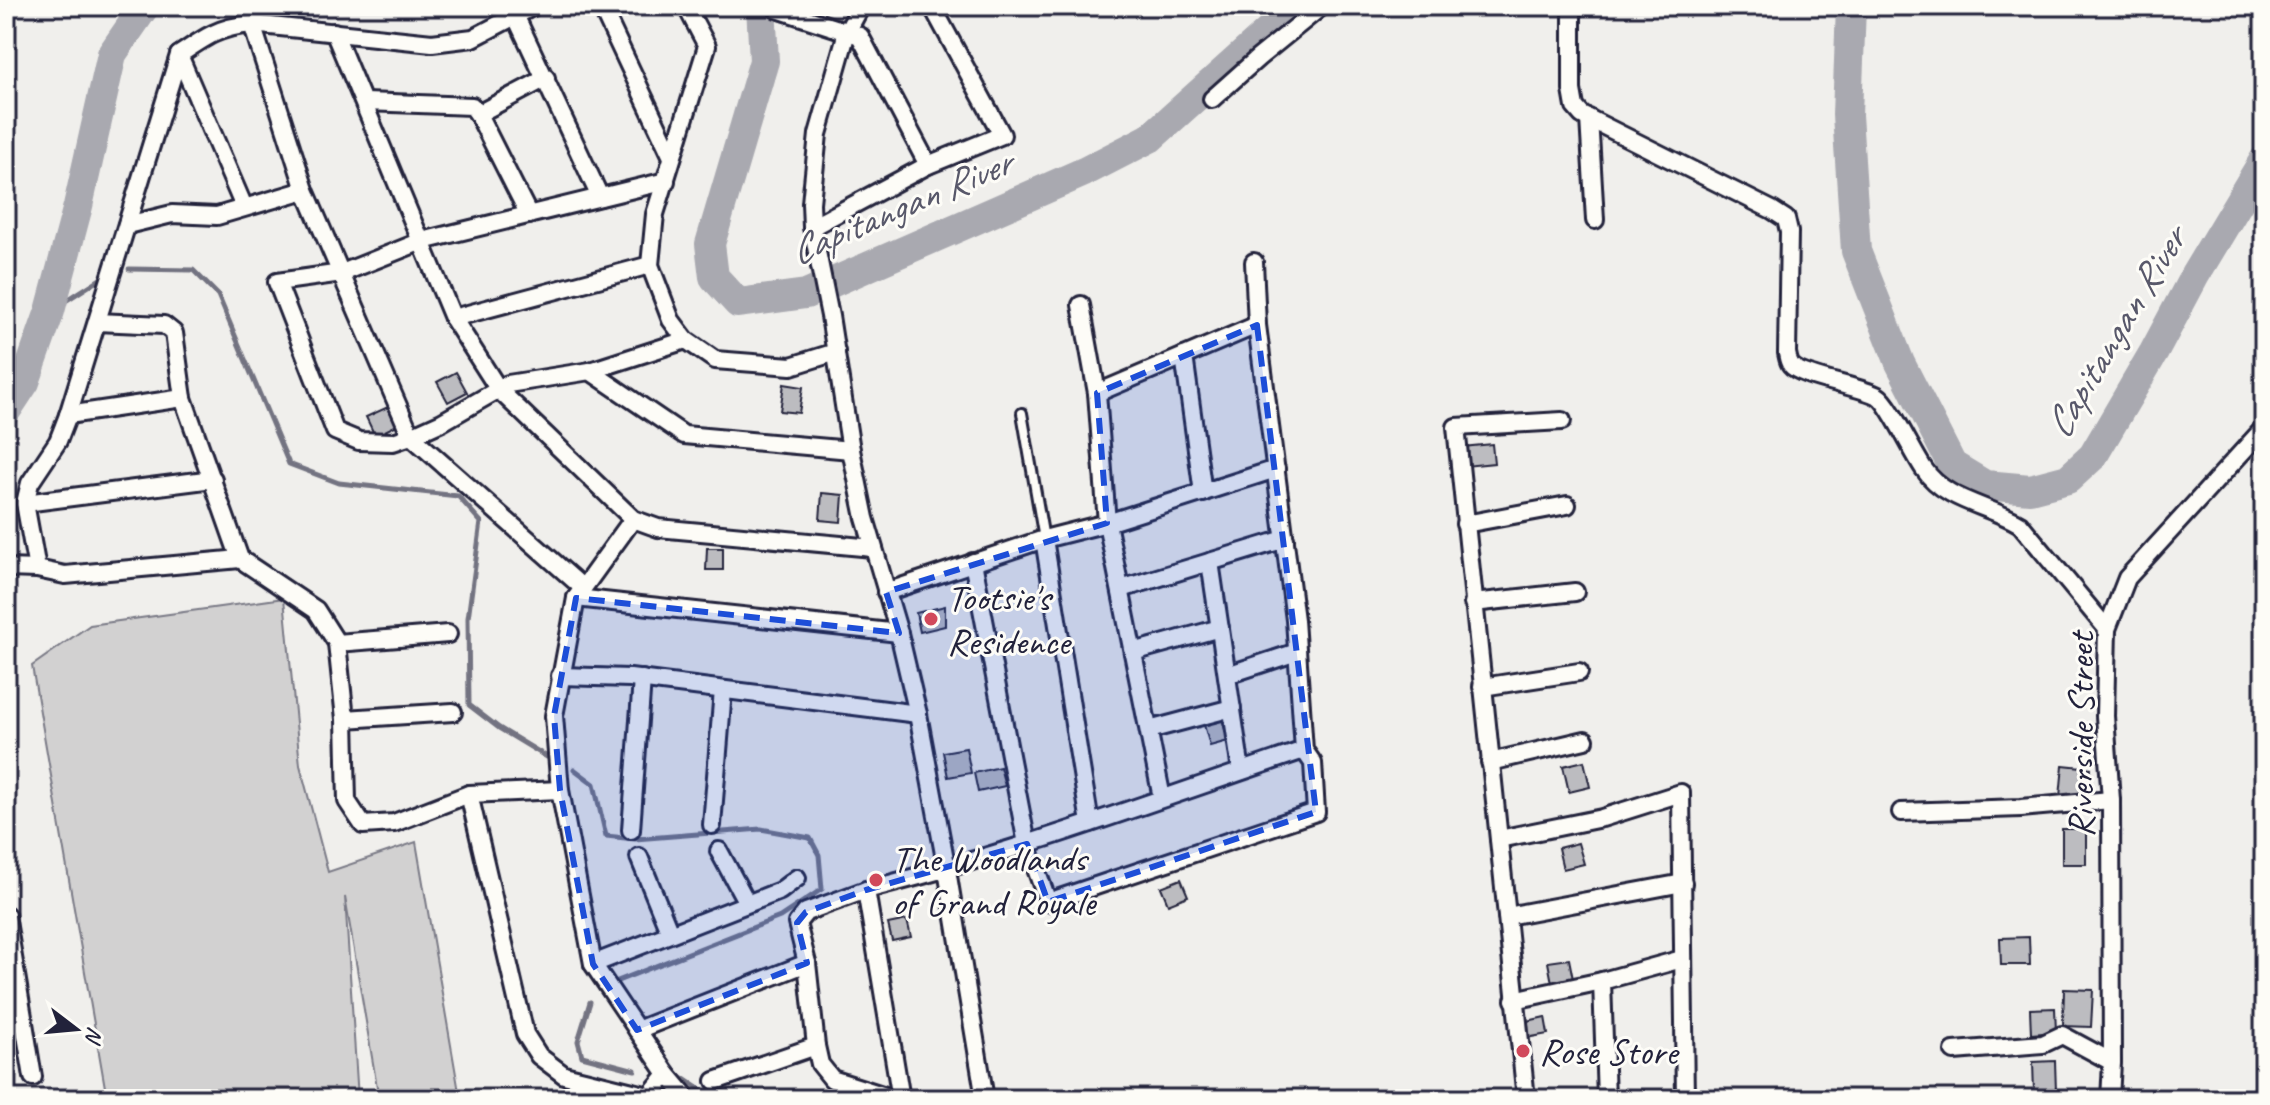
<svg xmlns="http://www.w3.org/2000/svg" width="2270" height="1105" viewBox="0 0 2270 1105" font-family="Caveat,sans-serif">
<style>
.green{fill:#d2d1d1;stroke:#7a7a86;stroke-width:2}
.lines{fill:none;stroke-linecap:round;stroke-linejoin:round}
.stream{stroke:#737381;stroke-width:5}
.river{stroke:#a9a9b0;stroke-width:30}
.building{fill:#bcbcc0;stroke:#22223b;stroke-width:2}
.lane-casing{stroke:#22223b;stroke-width:14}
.street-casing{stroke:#22223b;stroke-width:22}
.lane{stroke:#fdfcf7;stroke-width:8}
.street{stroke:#fdfcf7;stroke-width:16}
.marked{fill:#1d4ed8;fill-opacity:0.2;stroke:#1d4ed8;stroke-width:6;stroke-dasharray:16 10;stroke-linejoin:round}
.poi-dot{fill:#d1495b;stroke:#fdfcf7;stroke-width:3}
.labels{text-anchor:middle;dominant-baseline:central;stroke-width:6;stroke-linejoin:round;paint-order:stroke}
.poi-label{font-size:38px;fill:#22223b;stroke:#fdfcf7;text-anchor:start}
.street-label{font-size:38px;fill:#22223b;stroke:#fdfcf7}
.water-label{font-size:40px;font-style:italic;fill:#58586a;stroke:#fdfcf7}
</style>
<rect width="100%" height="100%" fill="#f0efec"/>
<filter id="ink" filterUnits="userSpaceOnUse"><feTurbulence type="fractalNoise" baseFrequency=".0125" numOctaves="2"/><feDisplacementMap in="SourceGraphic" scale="16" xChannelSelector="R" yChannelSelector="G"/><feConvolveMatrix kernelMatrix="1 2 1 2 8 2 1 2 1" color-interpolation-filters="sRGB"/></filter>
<g filter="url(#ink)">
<path class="green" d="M284 598 300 765 328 872 416 842 459 1092 470 1099H379L345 897 358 1099H107L32 666 90 625Z"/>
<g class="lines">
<g class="stream">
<path d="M129 269 193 270 218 295 289 464 339 483 458 496 481 522 468 618 469 705 499 728 547 757"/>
<path d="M50 311 100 279"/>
<path d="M574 769 594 784 606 836 635 839 761 829 810 838 819 855 822 889 780 917 610 984"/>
<path d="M590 1002 578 1041 582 1056 635 1070"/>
<path d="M676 1073 700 1089 702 1099"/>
</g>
<g class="river">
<path d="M761 6 764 61 710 244 714 277 738 303 806 294 1084 172 1150 138 1297 6"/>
<path d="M1851 6 1847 115 1856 251 1900 363 1952 465 1985 485 2030 489 2068 479 2093 456 2154 352 2195 275 2264 160"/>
<path d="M6 411 25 382 50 311 78 206 112 54 145 6"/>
</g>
</g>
<g class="building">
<path d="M456 372 467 392 448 402 437 382Z"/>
<path d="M784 384 803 387 799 413 780 411Z"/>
<path d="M388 407 397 425 375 436 366 417Z"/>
<path d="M1492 444 1494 463 1465 466 1463 447Z"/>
<path d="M822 493 843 495 841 522 820 520Z"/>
<path d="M707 548H723V570H706Z"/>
<path d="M945 606V626L920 632 916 613Z"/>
<path d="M1222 719 1228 741 1210 746 1204 725Z"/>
<path d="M966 748 971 773 948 777 943 752Z"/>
<path d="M1584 761 1590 787 1569 792 1563 766Z"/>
<path d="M2063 765 2091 768 2088 799 2060 797Z"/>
<path d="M1000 767 1005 786 978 792 974 773Z"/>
<rect x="2062" y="829" width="24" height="35"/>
<path d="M1578 843 1584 864 1563 869 1558 848Z"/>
<path d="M1181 879 1188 896 1168 904 1161 887Z"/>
<path d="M907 920 911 937 892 941 888 924Z"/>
<path d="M2029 937 2030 965H2001L2000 938Z"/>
<path d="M1569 959 1573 979 1552 983 1548 962Z"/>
<path d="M2064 989 2093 990 2091 1027 2063 1026Z"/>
<path d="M2055 1008 2056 1032 2031 1034 2030 1009Z"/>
<path d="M1545 1017 1548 1034 1526 1038 1523 1022Z"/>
<path d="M2055 1061 2056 1092 2034 1093 2033 1062Z"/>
</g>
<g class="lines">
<g class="lane-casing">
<path id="lane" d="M1022 413 1044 539"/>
</g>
<g class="street-casing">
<g id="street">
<path d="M601 6 672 157"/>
<path d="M686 6 707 46 655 214 650 265 671 320 686 340 715 360 791 366 836 352"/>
<path d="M861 6 847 32 818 134 811 203 812 227 830 316 851 450 865 518 899 633 918 714 947 870 985 1099"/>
<path d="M1572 6V90L1575 107 1582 115 1772 210 1786 219 1789 232 1787 353C1788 357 1788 361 1791 365 1800 377 1859 386 1878 396 1889 402 1914 455 1924 469 1945 501 1989 505 2020 524L2107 629"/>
<path d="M777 9 860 36 928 165"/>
<path d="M516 17 600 197"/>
<path d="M252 24 305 190 411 436 582 587"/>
<path d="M334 32 453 318 499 390 633 519 658 528 873 548"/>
<path d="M179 55 244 207"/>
<path d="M1212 99 1258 58 1322 6"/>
<path d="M365 102 472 106 478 114 546 78"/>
<path d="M478 114 529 215"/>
<path d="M1589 118 1595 220"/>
<path d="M666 181 422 241 342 273 277 282 335 431 359 441 393 442 411 436 442 422 508 384 590 371 686 340"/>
<path d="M127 225 172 214 217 216 305 190"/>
<path d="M812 227 928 165 1002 135 932 6"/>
<path d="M1081 305 1097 393 1107 523 1162 798"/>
<path d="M453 318 650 265"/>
<path d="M97 322 164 325 174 333 183 398 240 559 316 610 337 643 345 719 347 801 363 825 394 823 469 794 560 790"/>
<path d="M1184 356 1203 493"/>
<path d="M590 371 684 435 851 450"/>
<path d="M1097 393 1257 325"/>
<path d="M68 415 183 398"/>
<path d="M25 503 213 479"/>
<path d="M633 519 576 598 554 716 560 790 593 964 667 1074 688 1099"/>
<path d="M1465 524 1567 505"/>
<path d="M1044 539 1090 823"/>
<path d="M240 559 65 575 37 569 25 503 30 483 58 441 68 415 179 55C205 37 219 27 252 24L432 43 473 38 534 6"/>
<path d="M973 562 1027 844 1048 902 1316 812 1313 763 1304 750 1295 620 1257 325 1254 262"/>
<path d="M1210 562 1241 771"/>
<path d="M6 568 37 569"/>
<path d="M1121 589 1285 539"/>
<path d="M886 592 1044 539 1107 523 1276 469"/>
<path d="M576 598 899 633"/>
<path d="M1473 603 1575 592"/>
<path d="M337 643 448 634"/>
<path d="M1133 652 1220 628"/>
<path d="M1227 675 1297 652"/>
<path d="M560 676 630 678 918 714"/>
<path d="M1482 687 1579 672"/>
<path d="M345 719 453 712"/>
<path d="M1149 730 1232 708"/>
<path d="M1490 762 1585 740"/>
<path d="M469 794 525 1034 539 1056 564 1075 649 1096 667 1074"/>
<path d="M1901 812 2021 808 2111 800"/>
<path d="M712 825 723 690"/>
<path d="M631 830 642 679"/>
<path d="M1499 839 1602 818 1681 793 1685 1099"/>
<path d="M719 851 747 903"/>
<path d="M639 857 670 933"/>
<path d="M866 890 806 912 797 923 807 963 816 1046 820 1064 832 1079 895 1099"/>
<path d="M6 915 33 1077"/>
<path d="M1507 916 1683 883"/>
<path d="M593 964 780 891 797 878"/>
<path d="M1602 981 1606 1099"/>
<path d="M1514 1000 1602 981 1682 959"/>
<path d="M637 1030 807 963"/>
<path d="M1954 1051 2043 1044 2062 1035 2112 1062"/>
<path d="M715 1081 816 1046"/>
<path d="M901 1099 866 890C1015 853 1159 799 1304 750"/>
<path d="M1526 1099 1456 427 1562 421"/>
<path d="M2110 1099 2112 1062 2111 800 2105 716 2107 629 2127 578 2264 428"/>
</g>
</g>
<use href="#lane" class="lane"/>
<use href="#street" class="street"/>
</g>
</g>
<path class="marked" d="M1257 325 1316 812 1048 902 1027 844 866 890 806 912 797 923 807 963 637 1030 593 964 560 790 554 716 576 598 899 633 886 592 1107 523 1097 393Z"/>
<g class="poi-dot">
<circle cx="931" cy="619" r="8"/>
<circle cx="876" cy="880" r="8"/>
<circle cx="1523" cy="1051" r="8"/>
</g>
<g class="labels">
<g class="poi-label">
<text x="947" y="597">Tootsie's<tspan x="947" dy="44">Residence</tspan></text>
<text x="892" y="858">The Woodlands<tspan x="892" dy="44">of Grand Royale</tspan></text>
<text x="1539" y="1051">Rose Store</text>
</g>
<g class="street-label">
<text transform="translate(2080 735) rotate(-90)">Riverside Street</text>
</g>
<g class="water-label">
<text transform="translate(900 207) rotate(-23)">Capitangan River</text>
<text transform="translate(2115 333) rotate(-59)">Capitangan River</text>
</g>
</g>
<rect width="2270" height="1105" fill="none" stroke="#fdfcf7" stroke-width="32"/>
<rect x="16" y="16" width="2238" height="1073" fill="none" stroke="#22223b" stroke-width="3" filter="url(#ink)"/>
<g transform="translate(76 1029) rotate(106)" stroke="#fdfcf7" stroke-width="6" paint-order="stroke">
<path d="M0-6L14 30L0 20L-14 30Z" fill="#22223b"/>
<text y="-12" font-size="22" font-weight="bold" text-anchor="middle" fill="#22223b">N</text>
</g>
</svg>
